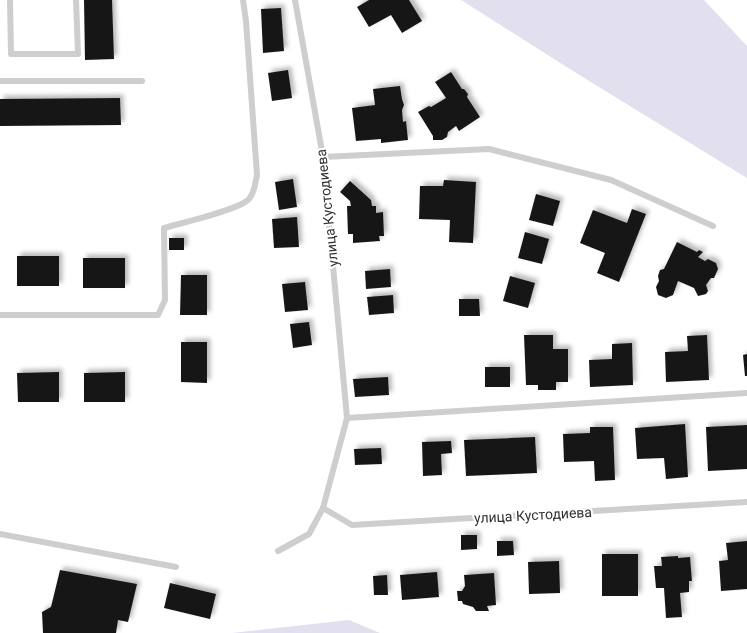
<svg xmlns="http://www.w3.org/2000/svg" width="747" height="633" viewBox="0 0 747 633" font-family="Roboto,sans-serif">
<style>
.green{fill:#e2dfee}
.building{fill:#181818;filter:url(#shadow)}
.lines{fill:none;stroke-linecap:round;stroke-linejoin:round}
.service{stroke:#cecece;stroke-width:6}
.labels{text-anchor:middle;dominant-baseline:central;stroke-width:4;stroke-linejoin:round;paint-order:stroke}
.street-label{font-size:14px;fill:#313131;stroke:#fff}
</style>
<defs>
<filter id="shadow"><feDropShadow dx="3.5" dy="-3.5" stdDeviation="2" flood-color="#0004"/></filter>
</defs>
<rect width="100%" height="100%" fill="#fff"/>
<g class="green">
<path d="M461 0H704L747 46V178L573 71Z"/>
<path d="M349 620 380 633H232Z"/>
</g>
<g class="building">
<path d="M84 0H112L114 59 85 60Z"/>
<path d="M369 0H409L422 21 402 33 391 15 369 27 357 7Z"/>
<path d="M281 8 284 51 263 53 261 9Z"/>
<path d="M288 70 292 98 272 101 268 73Z"/>
<path d="M451 72 462 89H464L468 94 467 97 480 117 459 131 456 126 448 132 447 137 442 140H433V136L418 112 429 106 431 107 446 98 435 82Z"/>
<path d="M400 86 402 99 404 105 402 110 403 122 406 121 408 140 381 143V139L356 141 352 108 375 105 373 89Z"/>
<path d="M120 98 121 125 0 126V99Z"/>
<path d="M293 179 297 207 279 210 275 182Z"/>
<path d="M444 180 476 182 473 243 449 242 450 220 419 219 420 186H443Z"/>
<path d="M350 181 371 200 372 206H376V213L383 212 384 236H379L380 241 353 243V234H348L347 206H351L350 201 340 192Z"/>
<path d="M536 194 560 201 553 226 529 220Z"/>
<path d="M632 209 646 214 619 282 597 273 605 253 580 243 593 210 627 223Z"/>
<path d="M297 217 299 247 274 248 272 219Z"/>
<path d="M525 232 549 239 542 264 518 258Z"/>
<rect x="169" y="238" width="15" height="12"/>
<path d="M677 242 697 252 699 250 703 252 698 257 705 261 708 259 716 263 718 269 714 278H711L706 285 708 291 706 294 698 296 694 288 678 281 673 295 666 298 658 295 656 287 659 281 658 276 660 270 664 269Z"/>
<rect x="17" y="256" width="42" height="30"/>
<rect x="83" y="258" width="42" height="30"/>
<path d="M390 269 391 287 366 289 365 271Z"/>
<path d="M181 275H207V315H180Z"/>
<path d="M510 276 535 283 528 308 503 301Z"/>
<path d="M305 282 308 310 285 312 282 284Z"/>
<path d="M393 295 394 313 369 315 367 297Z"/>
<path d="M459 299H479L480 316H459Z"/>
<path d="M309 322 312 345 293 348 290 324Z"/>
<path d="M524 335H553V349H568V382H556V390H538V385H526Z"/>
<path d="M707 335 709 380 666 382 665 352 688 351 687 336Z"/>
<path d="M181 342H207V383L181 382Z"/>
<path d="M632 343 633 385 590 387 589 360 612 359V344Z"/>
<path d="M747 354V376H745L743 355Z"/>
<rect x="485" y="367" width="25" height="20"/>
<path d="M59 372V402H18L17 373Z"/>
<path d="M125 372V402H84V373Z"/>
<path d="M388 377 389 395 355 397 353 379Z"/>
<path d="M685 424 688 477 666 479 664 458 637 459 635 428Z"/>
<path d="M747 425V469L708 471 706 427Z"/>
<path d="M590 427H613L615 480 595 481 594 461 564 462 563 434 590 433Z"/>
<path d="M535 437 537 473 466 476 464 440Z"/>
<path d="M451 441 452 453 441 454 442 475 423 476 422 442Z"/>
<path d="M381 448 382 464 355 465 354 449Z"/>
<path d="M461 535H477V549L461 550Z"/>
<path d="M497 541H513L514 555 497 556Z"/>
<path d="M747 541V589L721 591 719 561 728 560 726 543Z"/>
<rect x="602" y="554" width="36" height="42"/>
<path d="M678 556V558L690 557 692 581H689V592L680 593 682 617 666 618 664 588H656L654 566H662L661 557Z"/>
<path d="M559 561 560 593 529 594 528 562Z"/>
<path d="M60 570 137 584 128 622 118 620 116 633H43L42 612 51 607Z"/>
<path d="M437 572 439 597 402 600 400 575Z"/>
<path d="M494 573 496 605 487 606 489 611H476L473 607 463 604 462 601H458L457 591H462L465 586 464 575Z"/>
<path d="M387 575 388 595H374L373 576Z"/>
<path d="M170 583 216 594 210 619 164 608Z"/>
</g>
<g class="lines">
<g class="service">
<path d="M10 0 11 54H78L76 0"/>
<path d="M0 81H142"/>
<path d="M323 157 489 149 611 180 713 226"/>
<path d="M0 315H158L165 300 164 228C181 223 239 210 249 199 255 192 255 183 257 175L246 21 243 0"/>
<path d="M347 418 747 393"/>
<path d="M323 508 352 525 747 502"/>
<path d="M0 534 176 567"/>
<path d="M278 551 309 534 323 508 347 418 323 157 295 0"/>
</g>
</g>
<g class="labels">
<g class="street-label">
<text transform="translate(327 208) rotate(-96)">улица Кустодиева</text>
<text transform="translate(533 515) rotate(-3)">улица Кустодиева</text>
</g>
</g>
</svg>
